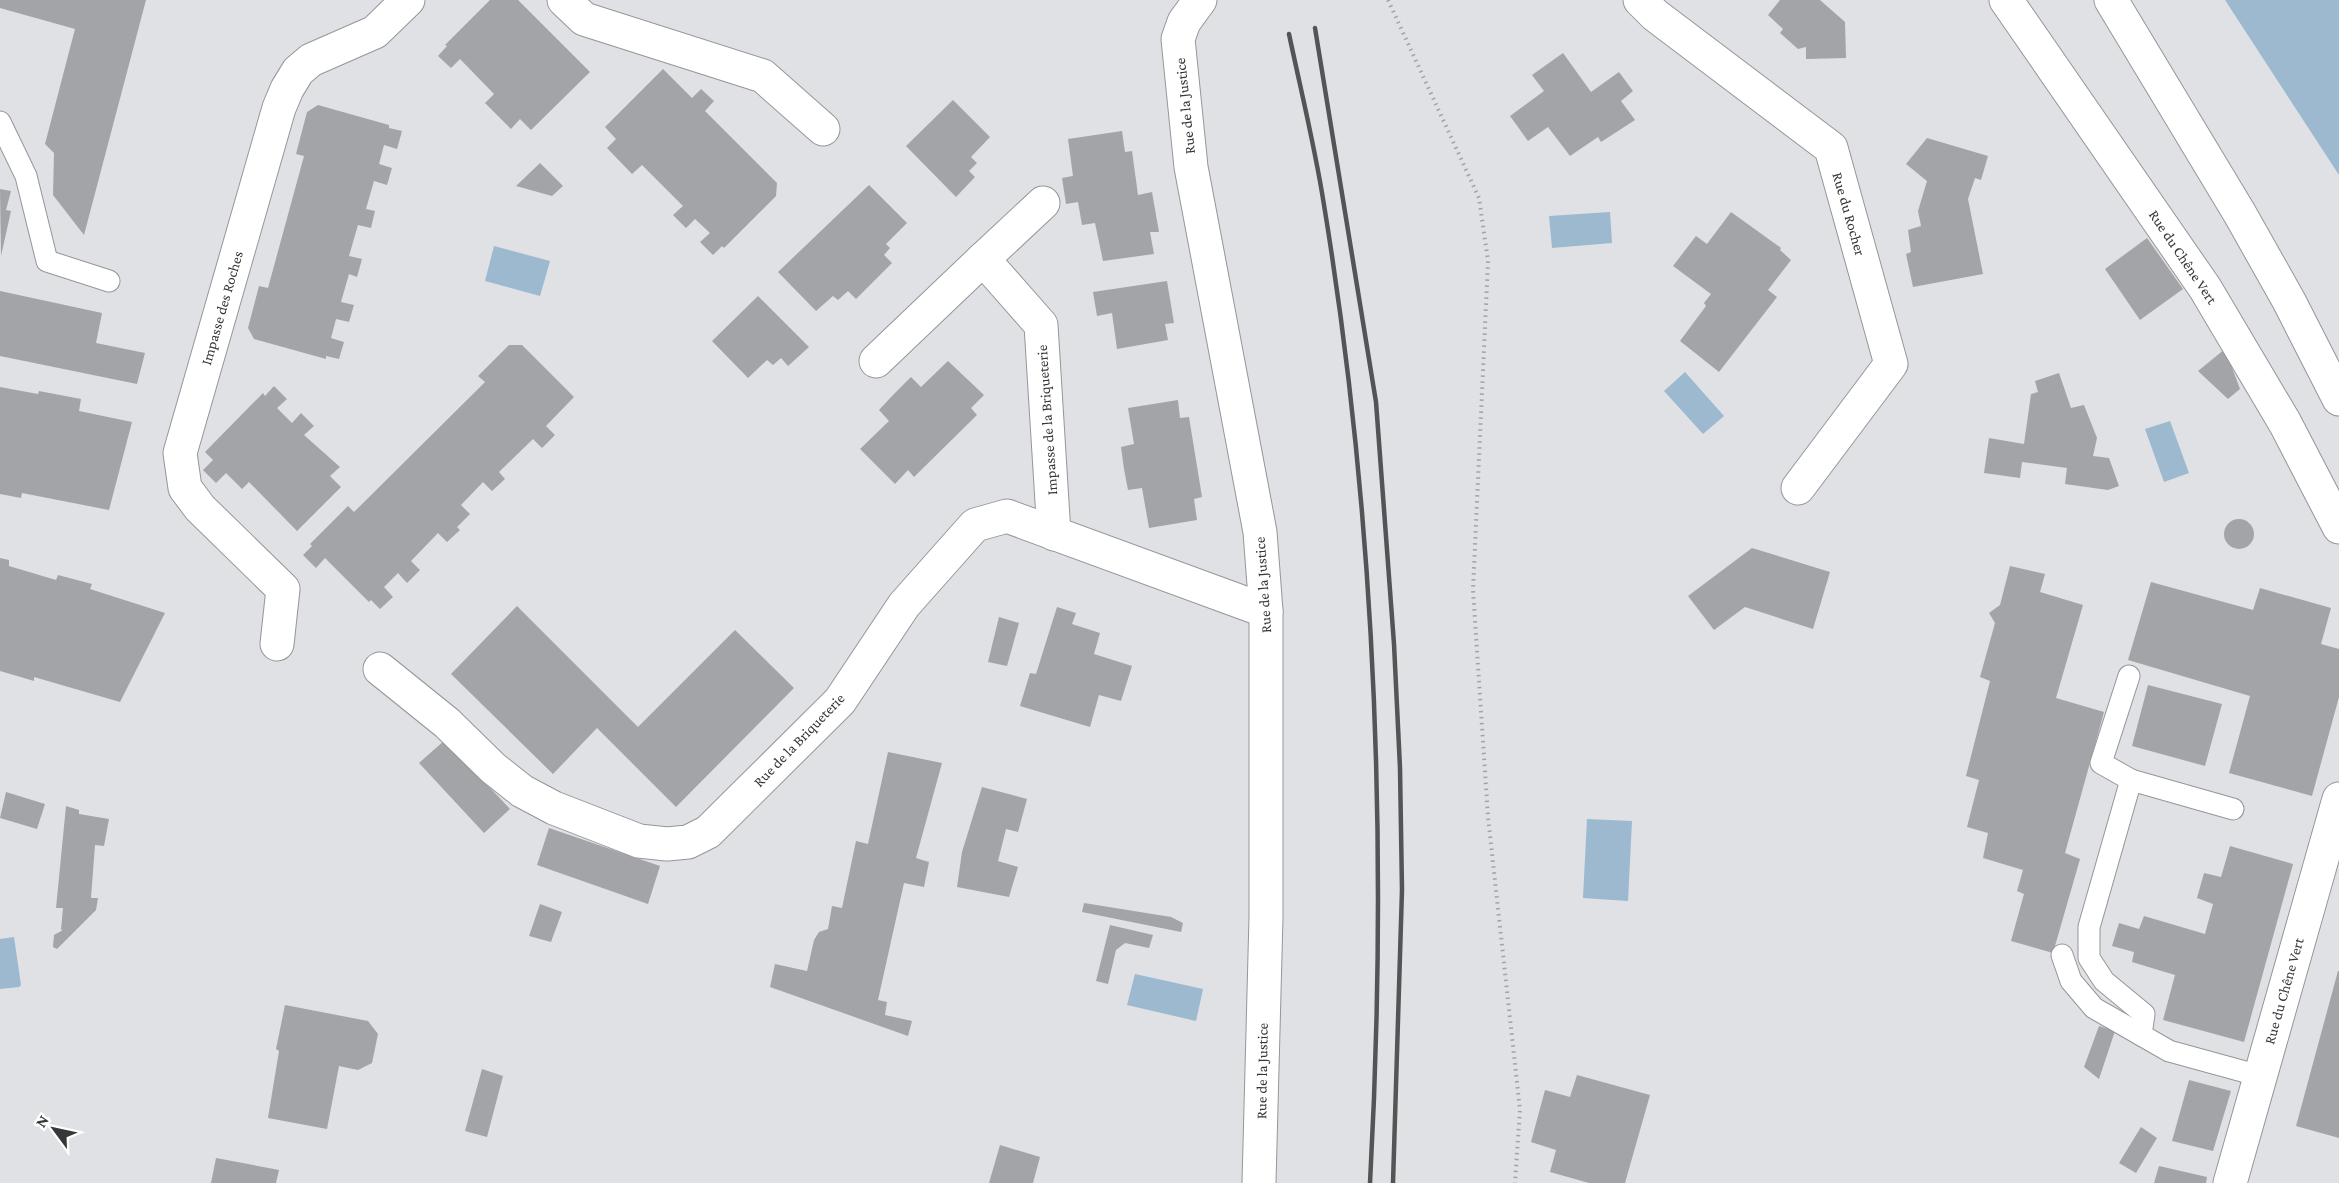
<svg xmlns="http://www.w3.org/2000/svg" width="2339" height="1183" viewBox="0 0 2339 1183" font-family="'Crimson Pro',serif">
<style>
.water{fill:#9cb9d0}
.building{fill:#a2a4a8}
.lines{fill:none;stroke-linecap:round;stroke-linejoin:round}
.service-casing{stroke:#949699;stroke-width:23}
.minor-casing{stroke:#949699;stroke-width:35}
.secondary-casing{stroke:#949699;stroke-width:35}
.path{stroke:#a1a3a5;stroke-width:4;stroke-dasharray:1.5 4.5;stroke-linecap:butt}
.service{stroke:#fff;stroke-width:21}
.minor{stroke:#fff;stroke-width:33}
.secondary{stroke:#fff;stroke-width:33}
.rail{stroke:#535456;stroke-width:4.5}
.labels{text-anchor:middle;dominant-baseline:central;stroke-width:6;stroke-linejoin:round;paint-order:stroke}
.street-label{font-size:15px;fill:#363738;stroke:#fff}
</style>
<rect width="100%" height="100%" fill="#dfe1e4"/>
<g class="water">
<path d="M2225 0H2339V175Z"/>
<path d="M1610 212 1612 243 1552 248 1549 216Z"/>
<path d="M494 246 550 261 540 296 485 281Z"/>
<path d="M1685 372 1724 416 1703 434 1664 391Z"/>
<path d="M2170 421 2189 473 2164 482 2145 429Z"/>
<path d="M1587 819 1632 821 1628 901 1583 898Z"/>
<path d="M14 937 21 985 19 987 0 989V939Z"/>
<path d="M1135 974 1203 989 1196 1021 1127 1005Z"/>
</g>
<g class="building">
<path d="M0 0H146L84 235 53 195 54 153 45 144 75 29 0 8Z"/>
<path d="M490 0H518L590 72 531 130 520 119 511 129 485 103 494 94 460 59 451 68 438 56 447 46 445 45Z"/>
<path d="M1780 0H1820L1845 22 1846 58 1806 59V47L1798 49 1780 33 1783 29 1768 15Z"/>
<path d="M1563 53 1591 92 1619 72 1633 91 1621 101 1635 120 1601 142 1598 137 1570 156 1548 127 1528 141 1510 116 1544 91 1532 75Z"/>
<path d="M663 69 692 98 701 89 714 101 705 111 777 183 776 196 724 248 722 246 713 255 700 242 710 233 695 219 686 228 673 215 683 206 642 165 632 174 607 148 616 139 605 127Z"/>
<path d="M953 100 990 137 971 157 977 163 969 171 975 177 956 197 906 146Z"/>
<path d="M318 105 389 125V128L402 131 397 149 384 145 379 164 392 168 387 185 374 181 366 209 375 211 371 228 358 225 349 256 362 259 357 277 349 274 341 302 354 305 349 322 336 319 331 338 344 342 339 359 326 356V359L254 339 248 328 259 286 268 288 304 156 296 154 307 112Z"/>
<path d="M1122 131 1125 152 1132 151 1138 195 1152 192 1159 232H1150L1154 254 1103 261 1095 223 1082 225 1078 202 1066 204 1062 178 1073 176 1068 139Z"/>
<path d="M1927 138 1988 156 1981 180 1975 178 1968 199 1983 274 1913 287 1906 254 1911 252 1908 230 1921 226 1918 211 1927 181 1906 164Z"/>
<path d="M540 163 563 186 552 196 516 186Z"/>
<path d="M869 185 907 223 886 244 890 248 884 255 892 263 856 299 848 291 838 300 833 296 816 311 778 272Z"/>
<path d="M0 189 11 191 6 210 11 211 1 256Z"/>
<path d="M1731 212 1781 248 1780 250 1791 260 1768 290 1777 297 1719 372 1680 341 1706 306 1704 303 1711 294 1673 266 1696 236 1707 244Z"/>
<path d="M2147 238 2183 289 2140 320 2105 269Z"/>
<path d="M1167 281 1174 323 1165 324 1168 340 1117 349 1112 313 1097 316 1093 292Z"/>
<path d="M0 291 102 313 96 343 145 353 137 384 0 356Z"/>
<path d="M758 296 809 347 788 366 781 358 773 365 767 360 748 378 712 341Z"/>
<path d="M509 345H522L574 397 546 426 555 435 542 448 533 439 499 472 505 479 492 491 483 482 461 505 470 514 457 527 460 530 447 542 438 533 411 561 420 570 407 583 398 573 384 587 393 597 380 609 371 600 369 602 325 558 316 568 303 555 312 546 310 544 348 506 354 512 473 394 485 382 478 376Z"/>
<path d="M2225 349 2240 389 2228 399 2198 371Z"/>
<path d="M948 361 984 395 971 408 977 415 914 477 908 470 895 484 860 449 889 421 879 410 893 395 911 377 921 387Z"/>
<path d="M2059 373 2071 408 2084 405 2097 438 2093 456 2109 458 2119 486 2108 490 2065 484 2067 468 2022 462 2020 478 1984 473 1989 438 2024 444 2031 394 2038 392 2035 381Z"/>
<path d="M274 386 287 399 277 408 292 423 301 413 314 426 304 435 340 467 330 476 341 487 297 531 249 482 242 489 226 473 216 483 203 470 213 460 205 452 263 393 265 396Z"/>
<path d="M0 387 38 394 39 391 81 399 79 411 132 422 109 510 22 493 21 498 0 494Z"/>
<path d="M1178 400 1180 418 1189 417 1202 497 1194 499 1197 520 1149 528 1142 488 1128 490 1124 469 1121 447 1134 444 1128 408Z"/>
<circle cx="2239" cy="534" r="15"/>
<path d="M1752 548 1830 572 1813 629 1745 607 1714 630 1688 596Z"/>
<path d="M0 558 9 560V566L56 580 58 575 92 584 90 589 165 613 120 702 34 677V681L0 671Z"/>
<path d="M2010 566 2045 574 2040 592 2083 605 2056 698 2104 712 2065 853 2080 859 2053 953 2011 941 2024 894 2017 891 2023 870 1983 858 1988 833 1967 827 1979 780 1966 776 1990 681 1980 677 1995 623 1989 613 2000 605Z"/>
<path d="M2151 582 2253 610 2260 588 2331 608 2321 644 2339 649V697L2312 796 2229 773 2250 696 2128 660Z"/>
<path d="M517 606 638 727 735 630 794 688 676 807 597 728 553 774 451 674Z"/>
<path d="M1057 607 1076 613 1072 624 1100 633 1094 654 1132 666 1121 701 1099 695 1090 727 1020 706 1030 673 1036 674Z"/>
<path d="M999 617 1019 623 1007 666 988 662Z"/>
<path d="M2148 685 2222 704 2205 766 2132 746Z"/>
<path d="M445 740 510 809 484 833 419 763Z"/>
<path d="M888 752 942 763 916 858 929 862 924 887 904 883 878 1000 887 1002 885 1015 912 1021 908 1036 770 987 775 964 807 971 814 940 819 932 828 929 832 906 842 908 856 841 868 844Z"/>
<path d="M982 787 1027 799 1018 832 1006 829 998 861 1018 867 1009 897 957 887 962 852Z"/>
<path d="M6 792 45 804 37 829 0 818Z"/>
<path d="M66 806 79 810V814L109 819 104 846 95 845 91 898H98L96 910 57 949 53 947 54 935 63 930H61L63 908H56Z"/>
<path d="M549 828 660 866 648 904 537 865Z"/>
<path d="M2230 846 2293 864 2244 1042 2163 1020 2175 975 2132 962 2134 952 2112 946 2119 923 2139 929 2144 916 2205 934 2213 904 2197 898 2204 873 2221 877Z"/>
<path d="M1084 903 1171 917 1183 923 1181 932 1082 912Z"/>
<path d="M540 904 562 912 551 942 529 936Z"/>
<path d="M1110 925 1153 935 1149 948 1125 943 1116 950 1108 984 1096 981Z"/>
<path d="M2338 971H2339V1138L2296 1126Z"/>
<path d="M285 1005 368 1021 378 1034 372 1063 358 1070 339 1066 327 1129 268 1118 279 1051 276 1049Z"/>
<path d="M2099 1026 2115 1031 2099 1079 2084 1067Z"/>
<path d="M482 1069 503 1076 487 1137 465 1131Z"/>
<path d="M1577 1075 1650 1095 1625 1183H1589L1550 1172 1556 1150 1531 1142 1545 1090 1570 1097Z"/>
<path d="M2189 1080 2231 1091 2213 1151 2172 1141Z"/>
<path d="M2141 1127 2157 1138 2136 1173 2119 1163Z"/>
<path d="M1000 1145 1040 1157 1033 1183H989Z"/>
<path d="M216 1158 279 1170 276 1183H211Z"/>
<path d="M2159 1166 2207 1177 2206 1183H2154Z"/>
</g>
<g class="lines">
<g class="service-casing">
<g id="service">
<path d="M0 122 26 176 47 261 109 281"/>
<path d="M2129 676 2101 763 2131 780 2089 927V958L2104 981 2144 1014 2141 1035"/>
<path d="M2131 780 2233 809"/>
<path d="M2062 955 2071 981 2094 1008 2169 1051 2260 1076"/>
</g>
</g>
<g class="minor-casing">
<g id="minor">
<path d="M564 0 584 19 763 76 823 129"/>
<path d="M1200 0 1184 22 1178 39 1191 167 1260 532 1266 611V917L1259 1183"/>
<path d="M1640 0 1655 15 1831 148 1891 364 1798 488"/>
<path d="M2006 0 2205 288 2285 423 2339 527"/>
<path d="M983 259 1043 203"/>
<path d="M876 361 983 259 1041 325 1054 534"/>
<path d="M277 644 283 589 200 508 185 488 180 453 279 108 287 89 298 71 311 60 375 32 408 0"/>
<path d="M380 669 447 723 493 768 522 791 554 808 639 841 667 844 688 842 708 832 840 701 904 605 975 525 1007 516 1266 611"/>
<path d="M2230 1183 2339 799"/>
</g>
</g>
<g class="secondary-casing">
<path id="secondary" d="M2111 0 2240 214 2289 301 2339 399"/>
</g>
<path class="path" d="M1388 0 1479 198 1488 261 1473 590 1488 817 1520 1110 1515 1183"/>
<use href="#service" class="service"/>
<use href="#minor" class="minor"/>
<use href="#secondary" class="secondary"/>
<g class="rail">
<path d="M1315 28 1376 402 1394 644 1400 768 1402 890 1393 1183"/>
<path d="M1289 34C1301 91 1315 147 1324 205 1377 528 1388 856 1370 1183"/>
</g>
</g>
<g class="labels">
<g class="street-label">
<text transform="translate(1185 106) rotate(-96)">Rue de la Justice</text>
<text transform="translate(1849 214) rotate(74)">Rue du Rocher</text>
<text transform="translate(2183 257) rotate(56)">Rue du Chêne Vert</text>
<text transform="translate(222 308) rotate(-74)">Impasse des Roches</text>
<text transform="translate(1047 420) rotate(-94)">Impasse de la Briqueterie</text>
<text transform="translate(1263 585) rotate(-94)">Rue de la Justice</text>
<text transform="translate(799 740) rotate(-46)">Rue de la Briqueterie</text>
<text transform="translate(2284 991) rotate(-74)">Rue du Chêne Vert</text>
<text transform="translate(1262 1071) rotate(-89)">Rue de la Justice</text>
</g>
</g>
<g transform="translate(54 1129) rotate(303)" stroke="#ffffff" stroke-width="4.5" paint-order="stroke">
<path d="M0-4.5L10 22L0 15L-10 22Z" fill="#363738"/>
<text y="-9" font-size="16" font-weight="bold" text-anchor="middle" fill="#363738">N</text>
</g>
</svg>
